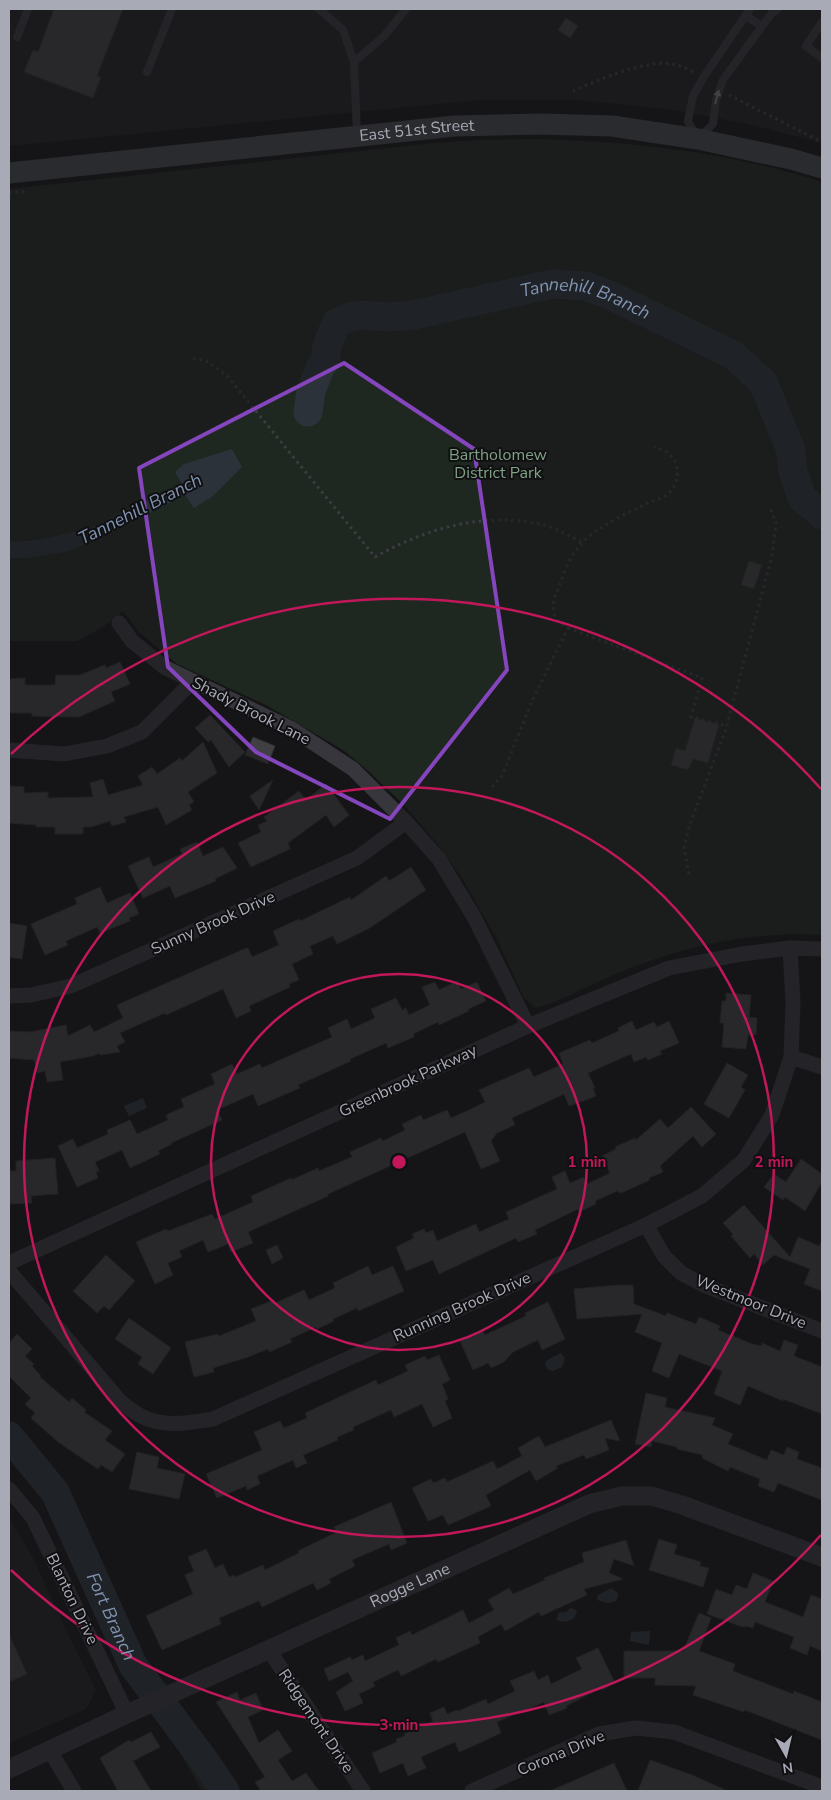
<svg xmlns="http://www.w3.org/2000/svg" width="831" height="1800" viewBox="0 0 831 1800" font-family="'Nunito Sans',sans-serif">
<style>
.built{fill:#212124}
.green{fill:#1f2721}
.water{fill:#2c323a}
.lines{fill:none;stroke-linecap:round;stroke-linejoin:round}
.river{stroke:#2c323a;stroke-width:29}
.building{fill:#3f3f44;stroke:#302f33}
.path{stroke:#3c3d43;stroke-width:3;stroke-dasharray:2.5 4;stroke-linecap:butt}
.service{stroke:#36363c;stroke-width:8}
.minor{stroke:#36363c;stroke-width:15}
.tertiary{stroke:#36363c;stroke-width:19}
.secondary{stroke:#44454c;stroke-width:21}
.oneway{fill:#75767f}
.marked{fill:none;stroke:#8445bd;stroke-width:4;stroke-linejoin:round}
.ring{fill:none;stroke:#c2185b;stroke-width:2.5}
.labels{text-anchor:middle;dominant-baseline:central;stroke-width:4;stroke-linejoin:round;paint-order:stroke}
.street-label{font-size:16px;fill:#a8aab6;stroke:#101012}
.park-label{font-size:16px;fill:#7fa186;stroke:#101012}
.water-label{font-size:18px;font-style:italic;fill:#8093b0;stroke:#101012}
.centre{fill:#c2185b;stroke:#101012;stroke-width:2.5}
.ring-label{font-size:15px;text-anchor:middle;font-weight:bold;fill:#c2185b;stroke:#101012;stroke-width:4;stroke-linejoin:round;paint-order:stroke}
</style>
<rect width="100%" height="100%" fill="#151517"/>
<g class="built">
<path d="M9 9H822V143L748 124 674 110 580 100H478L9 146Z"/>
<path d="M9 1518 32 1556 70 1639 96 1690 86 1709 9 1743Z"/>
</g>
<g class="green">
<path d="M538 139C635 142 729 152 822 182V935C757 931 692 944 631 968 609 976 589 986 568 996 558 1000 549 1005 539 1007H534L524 998 497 939 460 875 434 840 403 804 366 769 343 750 266 705 177 664 139 632 123 611 103 627 77 641H9V189L434 143 477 140Z"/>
<path d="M185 1711 238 1791H202L161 1720Z"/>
</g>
<g class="water">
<path d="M232 449 242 467 213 496 194 508 185 495 126 525 70 551 28 558H9V542L39 540 92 528 117 514 182 484 175 472 184 464Z"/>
<path d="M143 1098 147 1108 129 1116 124 1106Z"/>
<path d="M561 1353 565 1358 562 1367 553 1371 548 1370 545 1364 547 1360Z"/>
<path d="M611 1588 618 1593V1596L616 1601 609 1603 597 1600 598 1595Z"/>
<path d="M570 1608 575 1609 577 1612 574 1618C569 1622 562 1623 557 1620L558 1613 566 1612Z"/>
<path d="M650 1631 649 1645 630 1641 631 1632Z"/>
</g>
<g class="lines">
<g class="river">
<path id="s1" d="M308 412 311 391 320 368 326 359V349L336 323 350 317 361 315 389 317 414 315 552 284 585 286 612 296 733 355 763 382 790 448 793 471 802 498 822 515"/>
<path id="s2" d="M9 1436 55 1492 133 1665 206 1763 225 1791"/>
</g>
</g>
<g class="building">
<path d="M54 9H123L97 76 101 77 93 98 24 72 33 50 38 52Z"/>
<path d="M566 18 578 26 570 38 558 30Z"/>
<path d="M749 561 762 565 754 589 741 585Z"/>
<path d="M120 662 130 684 111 692 115 701 79 717 32 716V713H9V679L25 678V685H55L56 675H80L105 665 106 668Z"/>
<path d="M210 715 245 752 229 767 211 740 208 742 195 728Z"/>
<path d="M695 718 719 725 708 763 693 759 688 770 671 765 676 748 685 751Z"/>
<path d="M253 737 275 746 268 764 245 755Z"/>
<path d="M203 742 217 773 188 792 194 802 189 805 192 810 166 825 158 807 124 817 126 822 112 826 110 821 91 827H83V834H55V827H36V825L9 823V786L24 787V793L48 792V798L93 797 90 783 103 779 108 795 143 785 138 776 152 767 157 774 180 758 182 761Z"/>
<path d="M273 780 259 810 250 796Z"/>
<path d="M326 784 349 815 334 827 326 815 288 843 290 849 251 867 238 843 261 832 258 825 267 821 264 817 299 791 306 800Z"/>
<path d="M197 842 203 856 223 847 237 868 215 879 216 881 175 898 170 886 143 898 128 866 149 857 153 867 182 854 180 849Z"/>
<path d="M411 867 426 890 368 929 337 944 333 936 310 946 313 954 292 964 299 980 289 984 290 987 249 1006 251 1011 236 1018 223 989 166 1015 165 1013 120 1033 125 1042 117 1046 120 1052 100 1055 99 1053 93 1056 60 1062 63 1080 47 1082 45 1071 37 1073 34 1060 9 1058V1031L30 1032 66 1025 68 1036 90 1025 94 1032 123 1018 117 1005 244 949 248 948 252 957 279 945 273 931 299 919 300 921 350 897 351 900 386 876 389 881Z"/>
<path d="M100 887 107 903 130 893 139 914 129 918 130 921 100 933 97 927 66 941 68 945 45 955 31 924 77 904 75 898Z"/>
<path d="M9 923 27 926 22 959 9 957Z"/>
<path d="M457 981 461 989 477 982 486 1001 468 1009 469 1011 439 1025 438 1022 413 1034 414 1037 388 1048 386 1043 350 1059 351 1061 298 1085 300 1088 258 1106 253 1094 217 1110 222 1120 171 1143 172 1144 158 1151 160 1154 130 1168 122 1150 95 1162 99 1171 96 1172 98 1178 77 1187 58 1146 73 1139 77 1148 108 1134 107 1130 130 1120 137 1134 168 1120 166 1115 184 1107 181 1099 215 1084 211 1074 232 1064 237 1074 260 1064 262 1068 332 1037 328 1028 347 1019 351 1029 375 1018 371 1009 396 998 402 1010 406 1008 409 1015 430 1005 422 987 435 982 439 990Z"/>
<path d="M726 993 751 995 749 1017 757 1018 756 1035H748L746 1049 722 1047 724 1023H720L722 1001H726Z"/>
<path d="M632 1021 636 1030 654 1022 657 1027 669 1021 679 1043 660 1051 662 1054 648 1060 646 1057 634 1062 631 1054 588 1073 595 1088H593L596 1096 586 1100 569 1106 564 1094 512 1118 515 1125 497 1133 491 1141 500 1161 481 1169 465 1132 328 1194V1196L248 1232 253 1243 231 1252 228 1244 208 1252 203 1240 179 1251 182 1257 168 1263 173 1275 155 1284 136 1242 166 1229 168 1231 212 1214 215 1219 253 1202 251 1196 291 1178V1180L318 1168 319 1171 352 1157 350 1152 381 1138 383 1141 405 1130 402 1124 421 1115 423 1120 447 1110 451 1118 469 1110 485 1102 479 1090 529 1068 534 1077 563 1064 559 1053 590 1040 592 1043 619 1031 618 1028Z"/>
<path d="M727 1063 748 1075 741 1087 745 1090 729 1118 704 1104Z"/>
<path d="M691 1107 716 1134 702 1147 693 1136 660 1166 663 1172 649 1178 650 1180 621 1193 617 1191 595 1201 596 1204 579 1212 578 1209 535 1230 537 1234 518 1242 516 1238 439 1274 433 1260 406 1271 396 1247 414 1238 412 1234 424 1229 426 1233 433 1230 437 1241 476 1224 479 1232 509 1219 506 1212 557 1189 552 1177 565 1171 570 1183 584 1177 587 1184 610 1173 602 1156 616 1149 615 1147 635 1138 636 1140 660 1119 668 1128Z"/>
<path d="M55 1158 58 1194 31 1196 32 1203 9 1204V1171H16V1161Z"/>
<path d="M801 1159 822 1174V1182L805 1211 785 1197 783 1200 764 1187 774 1174 786 1182Z"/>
<path d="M744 1205 790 1257 798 1237 819 1246 822 1240V1291L804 1284 810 1269 774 1255 763 1265 754 1254 750 1258 731 1236 733 1234 723 1223Z"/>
<path d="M277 1245 283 1258 272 1264 266 1250Z"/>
<path d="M106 1255 135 1281 109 1310 104 1306 97 1313 73 1291Z"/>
<path d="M368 1266 372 1275 393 1266 404 1291 358 1311 357 1308 333 1319 334 1321 317 1329 316 1327 290 1339 292 1342 269 1352 268 1349 248 1357 213 1368 214 1372 194 1377 185 1342 218 1334 219 1336 256 1321 251 1309 274 1300 275 1303 304 1290 309 1300 335 1288 333 1283Z"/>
<path d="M618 1285H633L634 1304 666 1316 667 1313 696 1324 699 1317 720 1326 718 1330 752 1344 761 1346 762 1343 780 1351 784 1340 798 1345 794 1356 822 1367V1414L783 1399V1401L748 1386 740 1405 714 1394 722 1371 679 1354 669 1378 652 1371 662 1343 635 1332 642 1314 577 1319 574 1289Z"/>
<path d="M548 1302 565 1339 542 1350 538 1340 513 1352 504 1362 491 1368 488 1363 473 1370 460 1341 483 1331 485 1335 526 1316 525 1313Z"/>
<path d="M129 1318 171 1348 153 1374 138 1364 142 1357 115 1339Z"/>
<path d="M17 1334 32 1349 25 1356 34 1364 32 1366 41 1376 40 1377 69 1402 72 1398 86 1410 84 1412 112 1431 105 1440 125 1454 112 1472 101 1465 98 1469 58 1442 31 1418 35 1413 25 1404 31 1398 9 1376V1343Z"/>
<path d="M439 1355 450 1380 442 1384 448 1399 445 1401 452 1418 433 1427 422 1404 394 1417 391 1410 353 1427 354 1430 337 1437 338 1440 303 1455 307 1463 296 1468 293 1460 257 1476 260 1484 247 1490 246 1486 217 1498 206 1474 262 1450 254 1432 280 1421 284 1428 307 1418 305 1413 376 1380 378 1385 408 1371 405 1365 425 1356 427 1360Z"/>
<path d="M646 1393 667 1398 665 1407 715 1418 712 1425 733 1434 728 1444 767 1460 771 1450 784 1455 787 1447 799 1452 797 1459 822 1468V1500L778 1483 774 1492 758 1486 760 1479 730 1467 728 1471 702 1458 703 1455 677 1449V1447L652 1441 651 1447 635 1444Z"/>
<path d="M611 1420 620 1441 605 1438 609 1450 586 1459 584 1455 556 1466 558 1468 536 1481 530 1470 486 1495 491 1506 448 1525 443 1515 428 1521 412 1488 431 1479 433 1483 445 1478 447 1482 493 1461 497 1469 522 1456 518 1448 539 1436 545 1447Z"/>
<path d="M137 1452 159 1457 157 1468 185 1474 179 1499 129 1489Z"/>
<path d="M391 1502 407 1543 391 1550 389 1544 352 1560 355 1566 329 1579 331 1583 317 1590 313 1583 262 1607 259 1601 219 1618 221 1624 162 1650 146 1616 193 1594 185 1575 194 1571 188 1557 206 1549 215 1568 223 1564 229 1577 234 1575 235 1577 263 1565 265 1570 299 1553 298 1551 337 1532 334 1527Z"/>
<path d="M659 1539 677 1545 674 1554 701 1562 700 1566 709 1568 703 1587 649 1570Z"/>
<path d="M626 1540 634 1566 614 1559 609 1573 623 1579 584 1589 587 1595 541 1616 539 1612 505 1631 501 1624 478 1637 480 1643 438 1662 436 1659 401 1676 398 1670 373 1682 375 1686 359 1694 363 1703 345 1711 336 1692 353 1681 348 1672 329 1681 324 1669 350 1657 352 1660 363 1655 365 1661 399 1645 396 1638 410 1631 412 1635 463 1610 469 1623 494 1610 488 1600 509 1588 513 1594 545 1580 544 1578 584 1562 582 1553Z"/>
<path d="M753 1573 773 1581 765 1602 803 1617 811 1595 822 1599V1651L810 1646 807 1655 790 1648 794 1637 755 1622 753 1628 746 1626 745 1627 740 1626 707 1614 716 1589 732 1595 736 1585 747 1589Z"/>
<path d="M699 1613 711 1618 699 1651 735 1664 733 1671 793 1694 794 1691 822 1702V1740L745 1710 744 1712 693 1695 696 1686 655 1685V1678H624V1651H683Z"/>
<path d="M9 1634 27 1674 9 1682Z"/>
<path d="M598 1648 615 1683 602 1690 601 1688 566 1706 567 1708 549 1715 544 1702 524 1711V1710L497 1722 501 1733 473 1746 459 1752 455 1742 421 1757 426 1768 408 1776 403 1763 380 1773 372 1753 397 1742 396 1739 405 1736 404 1734 433 1721 430 1713 444 1707 447 1714 457 1710 458 1711 486 1699 488 1704 515 1691 510 1681 534 1671 538 1680 548 1675 551 1684 582 1669 576 1658Z"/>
<path d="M237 1692 240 1700 256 1693 263 1710 248 1717 259 1743 278 1730 292 1751 278 1760 292 1781 306 1773 319 1791H261L255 1782 265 1777 216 1702Z"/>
<path d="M151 1732 160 1747 133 1761 151 1791H118L100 1758 129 1740 131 1742Z"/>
<path d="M650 1760 692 1775 728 1791H638Z"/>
<path d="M614 1763 627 1791H550Z"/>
</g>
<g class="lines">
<g class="path">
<path d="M573 91C598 80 650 57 676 65 683 66 689 70 695 73"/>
<path d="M729 95 822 142"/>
<path d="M9 193 28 191"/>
<path d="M193 358 209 362 228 377 375 557C427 528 485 511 544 525 557 528 570 537 582 542"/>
<path d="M568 628 702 678 691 717 727 726"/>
<path d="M492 787 502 776 532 701 568 628C554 621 550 612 555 597 562 579 568 557 582 543 597 527 625 514 644 505 651 501 662 499 668 494 680 483 681 463 668 453 664 450 659 449 654 447"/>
<path d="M689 874 684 848 690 824 726 729 772 556 776 523 770 507"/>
</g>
<g class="service">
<path d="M319 9 343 30 354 62 357 134"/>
<path d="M750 9 703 78 693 96 688 121 698 139 713 124 716 100 723 80 771 14 778 9"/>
<path d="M746 16 762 26"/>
<path d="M822 22 806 46 822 58"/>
<path d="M17 37 28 9"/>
<path d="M354 62 384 36 406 9"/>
<path d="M147 72 172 9"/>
</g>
<g class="minor">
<path d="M119 623 132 641 164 667 292 729 353 769 406 822 439 859 474 917 528 1026"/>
<path d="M9 750 64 754 107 746 142 732 193 681"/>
<path d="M9 996 31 995 71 986 357 858 406 822"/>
<path d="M791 1057 822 1067"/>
<path d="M646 1225 664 1256 681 1273 706 1286 822 1331"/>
<path d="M9 1263 528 1026 669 968 742 954 790 948 822 949"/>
<path d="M9 1271 120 1401C126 1406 132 1411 139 1415 162 1428 189 1423 213 1419L646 1225 702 1196 744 1160 772 1115 791 1057 793 1003 790 948"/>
<path d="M9 1489 33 1518 127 1714"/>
<path d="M269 1650 363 1791"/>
<path d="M50 1751 74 1791"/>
<path d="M472 1791 599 1734 636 1728 674 1732 822 1787"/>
</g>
<path class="tertiary" id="s3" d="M9 1769 127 1714 589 1504 622 1496H652L682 1505 822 1557"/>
<path class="secondary" id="s4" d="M9 173 455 126 540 124 612 126 698 139 791 159 822 168"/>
</g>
<defs><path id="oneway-solid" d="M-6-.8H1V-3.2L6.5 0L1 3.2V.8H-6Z" transform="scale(1.25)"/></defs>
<use class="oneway" href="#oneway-solid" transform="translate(717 97) rotate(-75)"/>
<path d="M0 0H831V1800H0ZM344 363 474 449 507 670 390 819 256 752 168 667 139 468Z" fill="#151517" fill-opacity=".55" fill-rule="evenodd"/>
<path class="marked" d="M344 363 474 449 507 670 390 819 256 752 168 667 139 468Z"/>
<g class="ring">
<circle cx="399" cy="1162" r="188"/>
<circle cx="399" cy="1162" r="375"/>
<path d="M821 1535A563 563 0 0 1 11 1570M11 754A563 563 0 0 1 821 789"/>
</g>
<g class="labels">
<g class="street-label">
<text stroke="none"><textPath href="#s4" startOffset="410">East 51st Street</textPath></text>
<text transform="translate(251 711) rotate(27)">Shady Brook Lane</text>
<text transform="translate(213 923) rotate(-24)">Sunny Brook Drive</text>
<text transform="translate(408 1081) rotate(-25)">Greenbrook Parkway</text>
<text transform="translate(751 1302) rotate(22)">Westmoor Drive</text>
<text transform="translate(462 1307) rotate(-24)">Running Brook Drive</text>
<text stroke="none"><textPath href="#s3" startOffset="441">Rogge Lane</textPath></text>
<text transform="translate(72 1599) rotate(64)">Blanton Drive</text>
<text transform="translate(316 1721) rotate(56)">Ridgemont Drive</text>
<text transform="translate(561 1753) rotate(-23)">Corona Drive</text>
</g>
<g class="park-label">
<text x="498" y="455">Bartholomew<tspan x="498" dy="18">District Park</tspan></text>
</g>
<g class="water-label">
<text stroke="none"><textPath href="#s1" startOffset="351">Tannehill Branch</textPath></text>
<text transform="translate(140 509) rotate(-27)">Tannehill Branch</text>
<text stroke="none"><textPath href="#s2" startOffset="209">Fort Branch</textPath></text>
</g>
</g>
<circle cx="399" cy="1162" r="8" class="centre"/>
<g class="ring-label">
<text x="587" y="1167">1 min</text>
<text x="774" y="1167">2 min</text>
<text x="399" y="1730">3 min</text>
</g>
<rect width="831" height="1800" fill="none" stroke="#a8aab6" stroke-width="20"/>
<g transform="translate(786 1755) rotate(172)" stroke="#101012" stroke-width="4" paint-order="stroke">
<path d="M0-4L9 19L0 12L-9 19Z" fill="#a8aab6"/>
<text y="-8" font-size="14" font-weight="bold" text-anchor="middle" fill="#a8aab6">N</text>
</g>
</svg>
